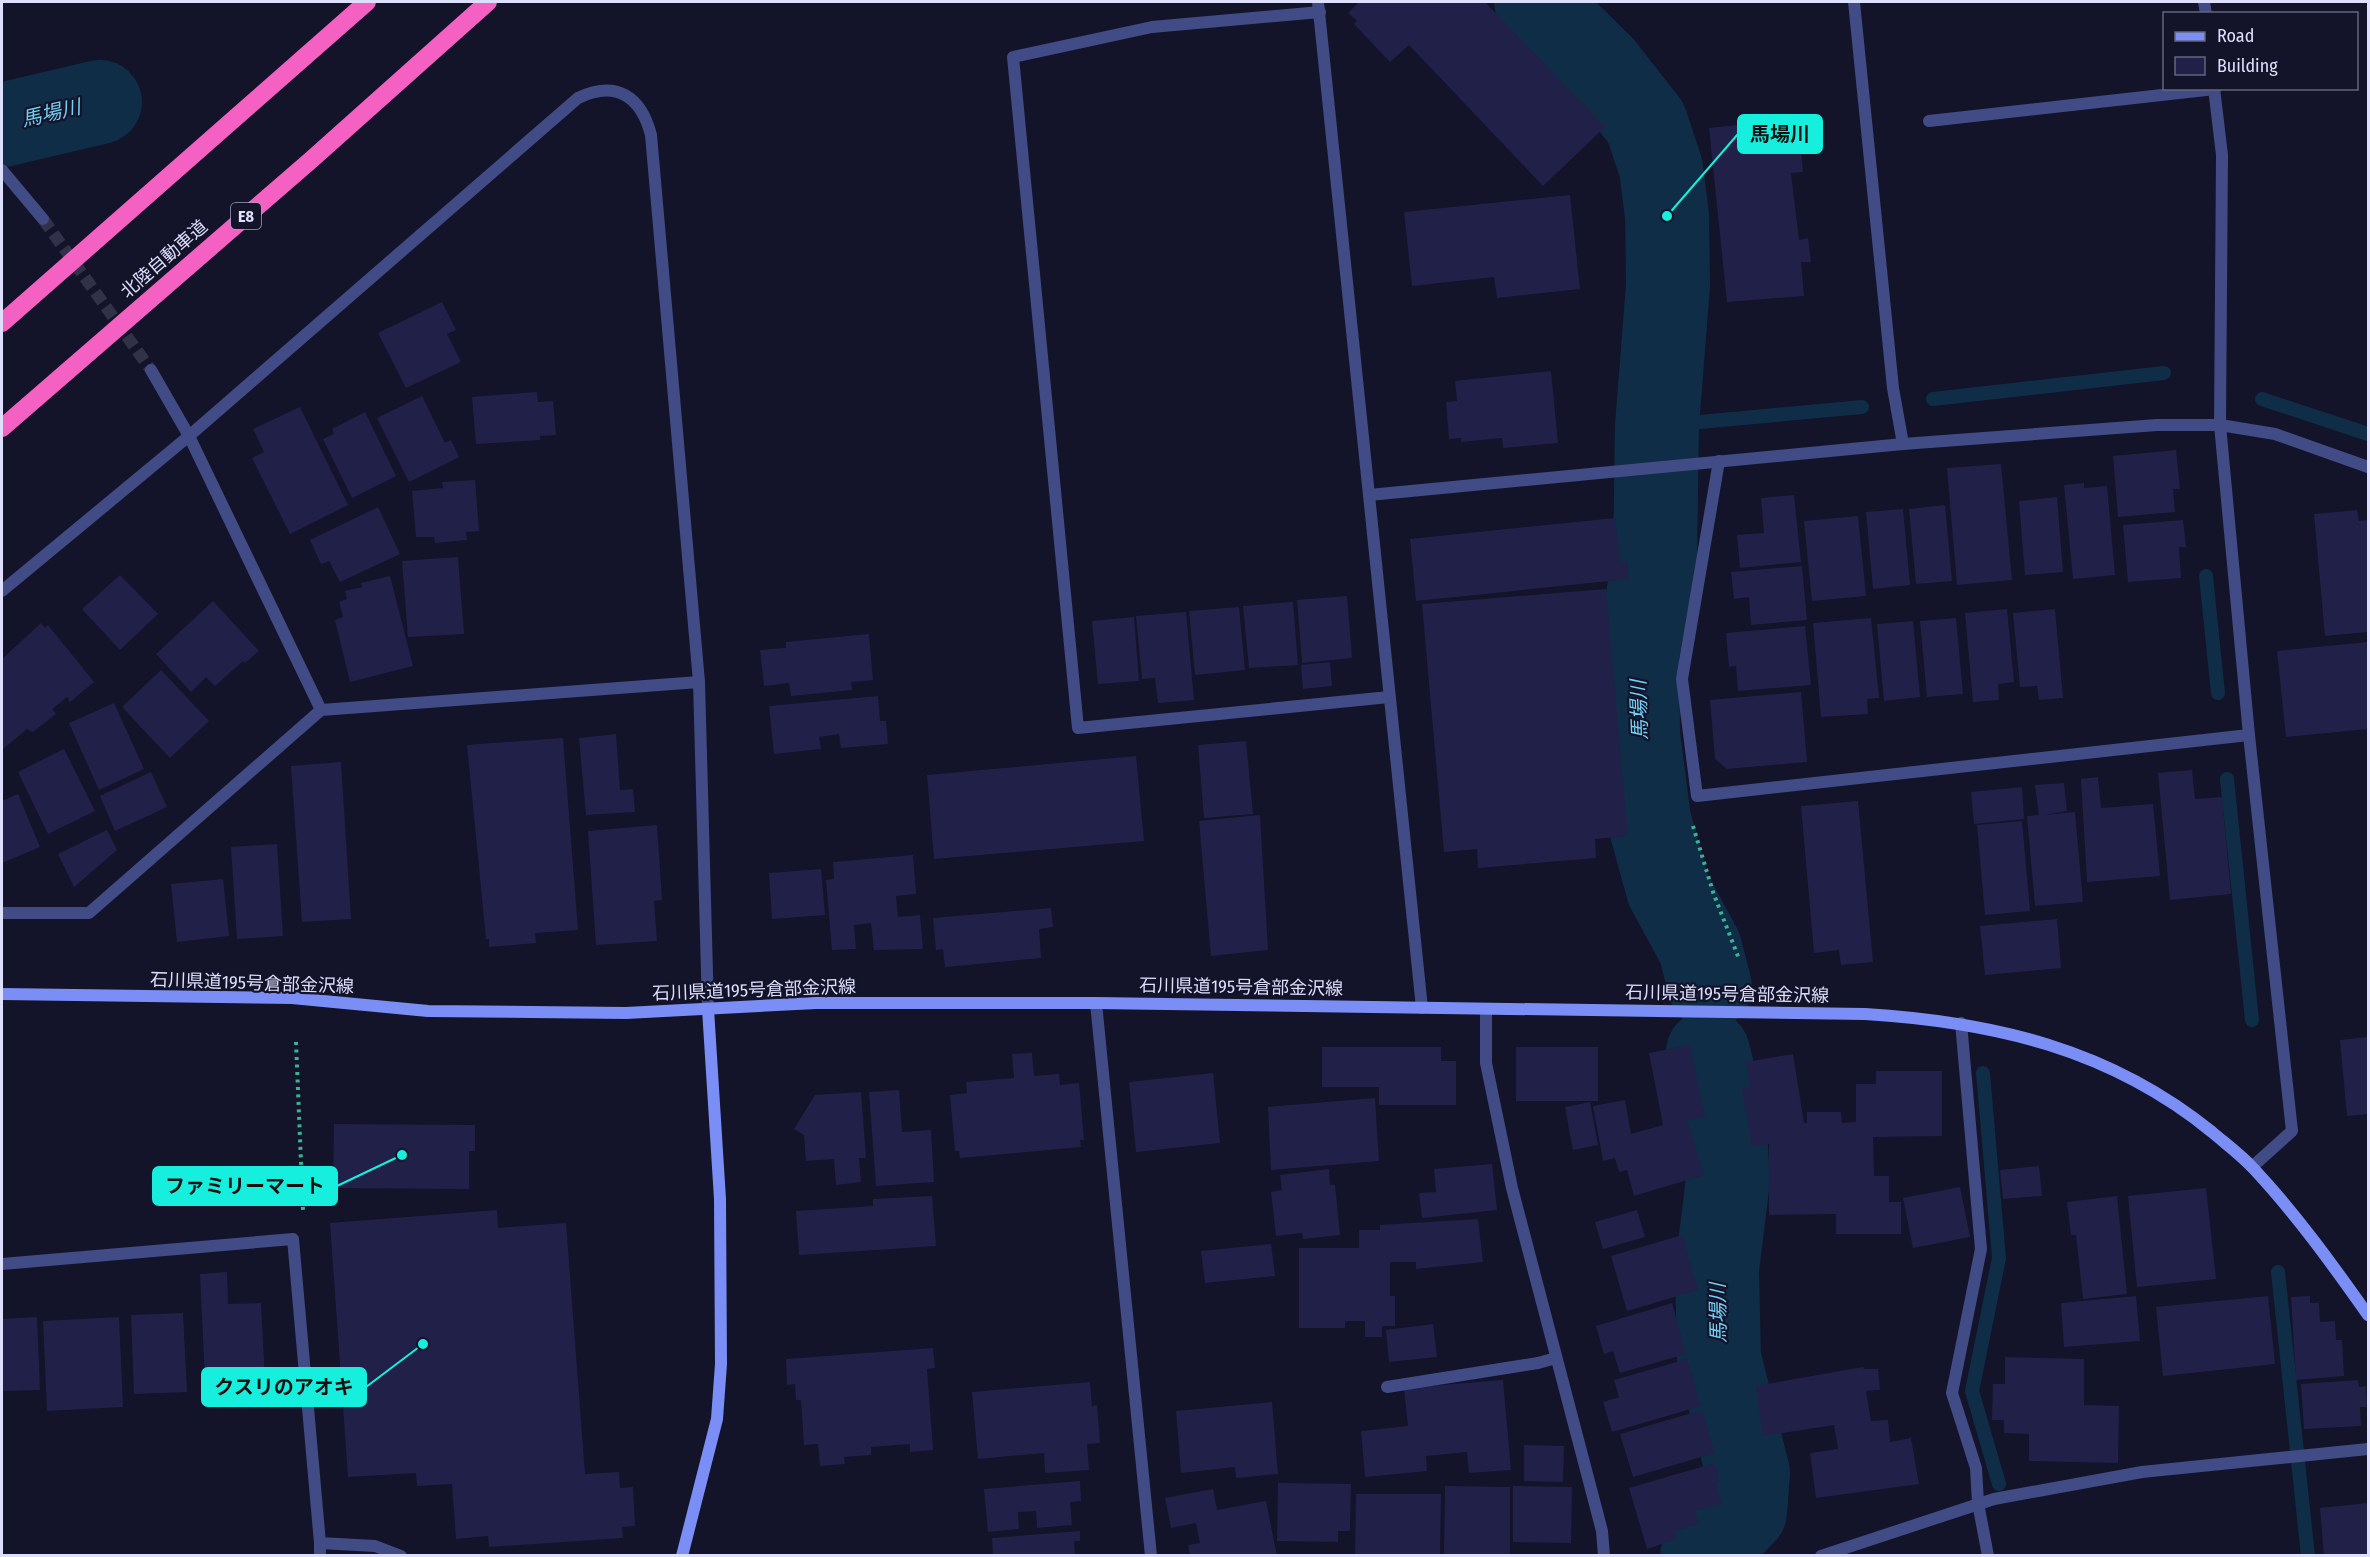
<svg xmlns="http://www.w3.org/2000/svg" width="2370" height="1557" viewBox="0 0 2370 1557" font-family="'Fira Sans Condensed','Noto Sans JP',sans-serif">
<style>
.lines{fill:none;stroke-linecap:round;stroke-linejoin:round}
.stream{stroke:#0f2d46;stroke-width:14}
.river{stroke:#0f2d46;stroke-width:84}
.building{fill:#212049}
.street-tunnel{stroke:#313249;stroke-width:12;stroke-dasharray:12 6;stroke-linecap:butt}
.path{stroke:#39b497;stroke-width:4;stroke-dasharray:3 4.5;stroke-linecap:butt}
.lane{stroke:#414b85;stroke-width:12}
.street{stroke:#414b85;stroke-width:12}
.secondary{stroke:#7b8ef6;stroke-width:12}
.highway{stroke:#f461c2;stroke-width:18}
.labels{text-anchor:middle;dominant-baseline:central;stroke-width:4.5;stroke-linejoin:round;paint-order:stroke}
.shield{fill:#131329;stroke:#a0a2bd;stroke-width:1.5}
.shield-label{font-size:16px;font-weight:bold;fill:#dddffd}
.street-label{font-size:18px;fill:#dddffd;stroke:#131329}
.water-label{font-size:20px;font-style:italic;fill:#72d1f5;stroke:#131329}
.leader{fill:none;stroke:#17efde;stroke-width:2}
.callout-dot{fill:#17efde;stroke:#131329;stroke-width:2}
.callout{fill:#17efde;stroke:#17efde;stroke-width:2}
.callout-label{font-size:20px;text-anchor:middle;font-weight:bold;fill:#111}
</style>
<rect width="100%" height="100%" fill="#131329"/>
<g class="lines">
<g class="stream">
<path d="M1933 399 2164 373"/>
<path d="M2262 399 2368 434"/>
<path d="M1657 426 1862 407"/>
<path d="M2206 576 2218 693"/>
<path d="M2227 779 2252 1020"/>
<path d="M1983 1073 1999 1258 1972 1391 1999 1484"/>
<path d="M2278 1272 2308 1556"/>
</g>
<g class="river">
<path d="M1536 2 1603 68 1646 123 1661 168 1667 216 1668 285 1657 426 1655 558 1637 655 1638 734 1649 820 1668 889 1700 948 1710 987"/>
<path d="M2 125 100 102"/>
<path d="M1702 1556 1745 1512 1748 1473 1719 1358 1717 1269 1728 1180 1724 1115 1708 1052"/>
</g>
</g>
<g class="building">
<path d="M1359 2H1485L1605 127 1543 186 1409 45 1390 62 1354 24 1357 21 1348 13Z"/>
<path d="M1784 120 1788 149 1801 150 1803 172 1791 173 1799 240 1808 238 1811 262H1801L1804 296 1727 302 1709 128Z"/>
<path d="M1570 195 1580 289 1497 298 1494 277 1412 286 1404 212Z"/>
<path d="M442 302 456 330 447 334 461 362 406 388 378 333Z"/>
<path d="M1551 371 1558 443 1503 448 1502 438 1461 442V438L1449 439 1446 402 1457 401 1455 381Z"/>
<path d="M537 392 538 402 553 401 556 435 540 436V440L476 444 472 397Z"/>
<path d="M422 396 445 443 451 440 459 457 409 482 377 418Z"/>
<path d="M300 407 348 505 290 534 252 458 264 452 253 429Z"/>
<path d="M365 412 396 476 352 498 323 439 334 434 332 429Z"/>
<path d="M2176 450 2180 489H2173L2175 512 2118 517 2113 456Z"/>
<path d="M2001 464 2012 580 1957 585 1947 468Z"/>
<path d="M475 480 479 531 466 532 467 540 435 543 434 537H416L412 491 443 488 442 482Z"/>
<path d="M2084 483V488L2107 486 2115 575 2073 579 2064 485Z"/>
<path d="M1794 495 1801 562 1740 568 1737 535 1764 533 1761 498Z"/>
<path d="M2057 497 2063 572 2025 575 2019 501Z"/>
<path d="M1945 505 1952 581 1916 584 1909 509Z"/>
<path d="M378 507 400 554 340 582 329 561 321 564 310 540Z"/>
<path d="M1903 509 1910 585 1873 589 1866 512Z"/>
<path d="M2357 510 2359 521 2368 520V632L2325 636 2314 514Z"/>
<path d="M1858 516 1866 596 1812 601 1804 521Z"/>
<path d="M1615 518 1620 562 1627 561 1629 579 1416 601 1410 539Z"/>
<path d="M2183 520 2186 547H2179L2181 578 2128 582 2123 525Z"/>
<path d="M458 557 464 634 408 637 402 561Z"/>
<path d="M1802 566 1807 620 1751 625 1749 597 1734 599 1731 572Z"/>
<path d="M120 575 158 614 120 650 82 609Z"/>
<path d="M390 576 413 666 350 682 335 620 343 617 339 602 347 599 345 591 362 587 361 583Z"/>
<path d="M1606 589 1628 836 1595 839 1596 858 1478 868 1477 849 1444 852 1422 604Z"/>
<path d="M1347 596 1352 658 1302 663 1297 600Z"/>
<path d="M213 601 259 651 245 663 243 661 215 686 206 677 191 692 156 654Z"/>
<path d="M1293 602 1298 665 1249 668 1243 606Z"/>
<path d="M1239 607 1245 670 1195 675 1189 611Z"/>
<path d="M2007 609 2014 682 1998 684 1999 700 1973 702 1965 613Z"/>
<path d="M2055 609 2063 698 2039 700 2037 686 2020 687 2013 613Z"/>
<path d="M1186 612 1194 700 1158 703 1155 678 1142 679 1136 616Z"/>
<path d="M1134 617 1139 681 1098 684 1092 621Z"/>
<path d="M1871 618 1879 698 1867 699 1868 714 1821 717 1813 623Z"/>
<path d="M1956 618 1963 694 1927 697 1920 621Z"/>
<path d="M1913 621 1920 697 1884 701 1877 624Z"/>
<path d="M41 623 45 628 48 625 94 682 70 702 67 697 52 709 56 714 33 732 27 729 2 750V659Z"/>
<path d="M1805 626 1811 685 1738 691 1736 666 1729 667 1726 633Z"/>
<path d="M869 634 873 680 851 682 852 690 791 696 789 683 764 686 760 650 786 648V642Z"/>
<path d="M2368 642V729L2286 737 2277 651Z"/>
<path d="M1330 662 1332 686 1303 689 1301 665Z"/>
<path d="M161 670 209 721 170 758 122 707Z"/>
<path d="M1801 692 1807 762 1727 769 1715 759 1710 700Z"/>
<path d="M878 696 880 721H886L888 744 841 748 839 734 819 737 821 749 774 754 769 706Z"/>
<path d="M114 703 144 769 99 790 69 723Z"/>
<path d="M616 734 620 790 633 789 635 812 586 815 579 738Z"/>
<path d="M563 738 578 930 535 933 536 943 489 947V939H486L467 745Z"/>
<path d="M1246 741 1253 814 1204 818 1198 745Z"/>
<path d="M64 749 95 811 48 834 18 772Z"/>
<path d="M1136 756 1144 841 934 859 927 775Z"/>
<path d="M341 762 351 919 302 922 291 766Z"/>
<path d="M2192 770 2195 799 2222 797 2231 894 2170 900 2158 773Z"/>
<path d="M151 772 167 807 115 831 100 796Z"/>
<path d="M2098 777 2101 808 2153 804 2160 876 2087 882 2081 779Z"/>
<path d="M2064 783 2067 811 2044 815 2075 812 2083 902 2035 906 2027 816 2039 815 2035 785Z"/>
<path d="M2022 787 2024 819 1974 824 1971 792Z"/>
<path d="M18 794 40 847 2 863V801Z"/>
<path d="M1858 801 1873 962 1841 965 1839 950 1814 953 1801 806Z"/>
<path d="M1260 815 1268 950 1211 956 1199 821Z"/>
<path d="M2022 821 2030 911 1985 915 1977 825Z"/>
<path d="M657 825 662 900 654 901 657 941 596 945 588 831Z"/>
<path d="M107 830 117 850 74 887 58 854Z"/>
<path d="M277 844 283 936 237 939 231 847Z"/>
<path d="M913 855 916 894 896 896 898 917 920 915 923 949 874 950 871 923 854 925 856 949 832 950 826 880 834 879 833 862Z"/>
<path d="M821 869 825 915 772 919 769 873Z"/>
<path d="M223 879 229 936 177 942 171 884Z"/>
<path d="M1051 908 1053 927 1039 929 1041 958 945 967 943 949 936 950 933 918Z"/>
<path d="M2057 919 2061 968 1985 975 1980 926Z"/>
<path d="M2368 1037V1114L2347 1116 2340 1040Z"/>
<path d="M1690 1045 1705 1117 1687 1120 1704 1175 1634 1196 1627 1170 1619 1172 1615 1158 1603 1161 1593 1106 1625 1100 1631 1134 1663 1125 1649 1053Z"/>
<path d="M1322 1047H1441V1061H1456V1105H1379V1087H1322Z"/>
<rect x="1516" y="1047" width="82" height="54"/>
<path d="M1032 1053 1034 1076 1059 1074 1060 1085 1079 1083 1084 1140H1080L1081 1147 960 1158 959 1151H955L950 1095 967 1093 966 1082 1014 1078 1012 1054Z"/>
<path d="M1793 1054 1804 1123H1807V1112H1841L1842 1123 1856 1122V1084H1876V1071H1942V1136L1873 1137 1874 1176H1889V1202H1901V1234H1836V1214L1769 1215V1144L1752 1147 1742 1088 1750 1087 1746 1062Z"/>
<path d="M1213 1073 1220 1143 1136 1152 1129 1082Z"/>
<path d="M899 1090 902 1132 931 1130 934 1182 876 1186 869 1092Z"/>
<path d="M861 1092 866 1158H859L861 1182 836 1185 834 1159 806 1161 804 1135 794 1129 815 1095Z"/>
<path d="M1375 1098 1379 1161 1271 1170 1268 1107Z"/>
<path d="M1590 1102 1598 1145 1573 1150 1565 1107Z"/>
<path d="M334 1124 475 1125V1151H469V1189L333 1188Z"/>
<path d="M1492 1164 1497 1210 1422 1218 1419 1193 1436 1192 1434 1169Z"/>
<path d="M2039 1166 2042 1196 2003 1199 2000 1170Z"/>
<path d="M1329 1169 1330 1185H1335L1340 1235 1303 1239 1302 1233 1276 1236 1271 1192 1282 1190 1280 1175Z"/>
<path d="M1960 1187 1970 1237 1913 1248 1903 1198Z"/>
<path d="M2206 1188 2216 1279 2137 1287 2128 1196Z"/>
<path d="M932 1196 936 1246 799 1255 796 1211 873 1206V1199Z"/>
<path d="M2117 1196 2127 1294 2083 1299 2076 1235H2071L2067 1202Z"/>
<path d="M497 1210 498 1228 566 1223 585 1474 619 1472 620 1488 633 1487 635 1526 622 1527 623 1538 489 1547 488 1536 456 1539 452 1484 417 1486 416 1473 348 1477 330 1223Z"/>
<path d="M1637 1210 1645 1237 1603 1249 1595 1222Z"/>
<path d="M1478 1219 1483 1262 1416 1269V1262H1390V1296H1395V1326H1382V1337H1365V1321H1345V1328H1299V1248H1359V1230H1380V1225Z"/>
<path d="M1682 1235 1698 1290 1627 1311 1611 1256Z"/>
<path d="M1271 1244 1275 1276 1205 1283 1201 1251Z"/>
<path d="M227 1272 228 1304 261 1303 266 1400 206 1402 200 1274Z"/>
<path d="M2136 1296 2140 1341 2064 1347 2061 1303Z"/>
<path d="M2268 1296 2275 1364 2163 1376 2156 1307Z"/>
<path d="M2310 1296V1303H2319L2320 1322 2335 1321 2336 1340H2342L2344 1376 2296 1380 2291 1297Z"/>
<path d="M1672 1303 1686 1354 1620 1373 1613 1351 1604 1354 1596 1326Z"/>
<path d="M183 1313 187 1392 134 1394 131 1315Z"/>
<path d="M37 1317 40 1390 2 1391V1319Z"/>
<path d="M119 1317 123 1407 47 1411 43 1321Z"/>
<path d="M1433 1324 1437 1357 1389 1362 1386 1330Z"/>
<path d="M933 1348 935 1368 927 1369 933 1450 910 1452V1444L871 1447V1455L844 1457 845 1464 820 1466 818 1444 804 1445 801 1400H796L795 1384 787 1385 786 1359Z"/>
<path d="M2005 1357 2084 1359V1405L2119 1406 2118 1463 2029 1461V1434L2004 1433V1420H1992L1993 1384H2005Z"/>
<path d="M1687 1359 1701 1406 1612 1432 1603 1402 1619 1397 1614 1380Z"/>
<path d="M1863 1367 1864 1369H1878L1880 1390 1866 1391 1871 1421 1888 1420 1890 1442 1911 1438 1919 1484 1816 1498 1810 1453 1838 1449 1834 1425 1763 1436 1756 1386Z"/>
<path d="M1503 1380 1511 1470 1469 1473 1467 1452 1426 1456 1427 1471 1365 1477 1361 1431 1408 1426 1404 1388Z"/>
<path d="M2358 1380 2359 1387 2366 1386 2367 1407H2360L2361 1426 2304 1429 2301 1384Z"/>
<path d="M1090 1382 1092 1406 1097 1405 1100 1443 1087 1444 1089 1470 1045 1473 1044 1453 978 1459 972 1392Z"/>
<path d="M1272 1402 1278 1474 1236 1478 1235 1467 1181 1473 1176 1411Z"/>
<path d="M1702 1410 1715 1453 1633 1477 1620 1434Z"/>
<path d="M1524 1445 1564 1446 1563 1482 1524 1481Z"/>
<path d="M1715 1463 1720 1482 1716 1484 1722 1504 1695 1511 1699 1524 1675 1531 1677 1539 1647 1549 1629 1488Z"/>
<path d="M1080 1481 1081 1501 1070 1502 1072 1525 1037 1528 1036 1511 1018 1512 1019 1529 988 1532 984 1489Z"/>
<path d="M1278 1483 1351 1484 1350 1531H1338V1542L1277 1541Z"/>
<path d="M1445 1486 1510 1487V1556H1444Z"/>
<path d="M1513 1486 1572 1487 1571 1543 1513 1542Z"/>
<path d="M1213 1489 1217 1510 1266 1501 1277 1556H1190L1188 1545 1200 1543 1196 1523 1171 1528 1165 1498Z"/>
<path d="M1356 1494H1441L1440 1556H1355Z"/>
<path d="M2368 1503V1556H2324L2320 1508Z"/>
<path d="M1080 1531V1541H1074L1075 1556H993L992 1538Z"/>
</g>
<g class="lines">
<path class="street-tunnel" d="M43 219 151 370"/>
<g class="path">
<path d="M1693 826 1713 892 1739 959"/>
<path d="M296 1042 303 1211"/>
</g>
<path class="lane" d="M1387 1387 1538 1363 1556 1358"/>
<g class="street">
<path d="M1318 2 1422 1008"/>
<path d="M1854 2 1893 388 1903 444"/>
<path d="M2204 2 2206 14"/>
<path d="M1320 12 1152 27 1013 57 1078 728 1389 697"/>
<path d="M2214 88 2222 155 2220 425 2249 735 2292 1131 2252 1167"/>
<path d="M1929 121 2215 89"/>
<path d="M2 170 43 219"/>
<path d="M151 370 189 436 321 710 699 682"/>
<path d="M1719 461 1682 679 1697 796 2249 735"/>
<path d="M1369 495 1903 444 2157 425H2220L2275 434 2368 467"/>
<path d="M2 591 189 436 578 98C616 80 641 96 651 135L699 682 708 1009"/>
<path d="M2 913H89L321 710"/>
<path d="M1096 1003 1151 1556"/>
<path d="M1486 1009V1063L1512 1188 1602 1531 1604 1556"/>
<path d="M1961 1023 1981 1249 1952 1393 1976 1468 1978 1503 1988 1556"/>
<path d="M2 1264 293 1239 320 1543 375 1546 401 1556"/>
<path d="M320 1543V1556"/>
<path d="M1821 1556 1994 1499 2142 1472 2368 1449"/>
</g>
<g class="secondary">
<path d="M2 994 292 998 428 1011 626 1013 816 1003H1096L1865 1014C1994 1022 2110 1049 2212 1132 2226 1144 2241 1155 2253 1168 2296 1214 2332 1264 2368 1315"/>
<path d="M682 1556 717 1419 721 1364 720 1199 708 1009"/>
</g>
<g class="highway">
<path d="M2 323 367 2"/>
<path d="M2 428 311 160 488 2"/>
</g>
</g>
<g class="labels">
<rect class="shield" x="231" y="203" width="30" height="26" rx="4.5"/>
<g class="shield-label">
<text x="246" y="216">E8</text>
</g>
<g class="street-label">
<text transform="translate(164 259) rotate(-41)">北陸自動車道</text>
<text transform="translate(252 983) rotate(2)">石川県道195号倉部金沢線</text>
<text transform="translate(1241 987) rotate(1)">石川県道195号倉部金沢線</text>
<text transform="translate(754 990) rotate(-2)">石川県道195号倉部金沢線</text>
<text transform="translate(1727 994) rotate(1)">石川県道195号倉部金沢線</text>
</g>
<g class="water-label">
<text transform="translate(51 113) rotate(-13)">馬場川</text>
<text transform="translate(1639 710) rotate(-92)">馬場川</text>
<text transform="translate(1718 1313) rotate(-91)">馬場川</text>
</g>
</g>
<path class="leader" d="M1667 216L1738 134M402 1155L337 1186M423 1344L366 1387"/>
<g class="callout-dot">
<circle cx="1667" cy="216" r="6"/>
<circle cx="402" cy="1155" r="6"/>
<circle cx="423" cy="1344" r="6"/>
</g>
<g class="callout">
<rect x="1738" y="115" width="84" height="38" rx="6"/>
<rect x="153" y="1167" width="184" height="38" rx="6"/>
<rect x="202" y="1368" width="164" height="38" rx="6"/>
</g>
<g class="callout-label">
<text x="1780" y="141">馬場川</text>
<text x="245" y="1193">ファミリーマート</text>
<text x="284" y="1394">クスリのアオキ</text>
</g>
<rect width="2370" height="1557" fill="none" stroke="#dddffd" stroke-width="6"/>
<rect x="2163" y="12" width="195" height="78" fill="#131329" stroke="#64657e" stroke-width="1.5"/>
<rect x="2175" y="32" width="30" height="9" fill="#7b8ef6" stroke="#64657e" stroke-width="1.5"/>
<text x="2217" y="42" font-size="18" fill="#dddffd">Road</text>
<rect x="2175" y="57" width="30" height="18" fill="#212049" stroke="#64657e" stroke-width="1.5"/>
<text x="2217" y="72" font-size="18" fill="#dddffd">Building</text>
</svg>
